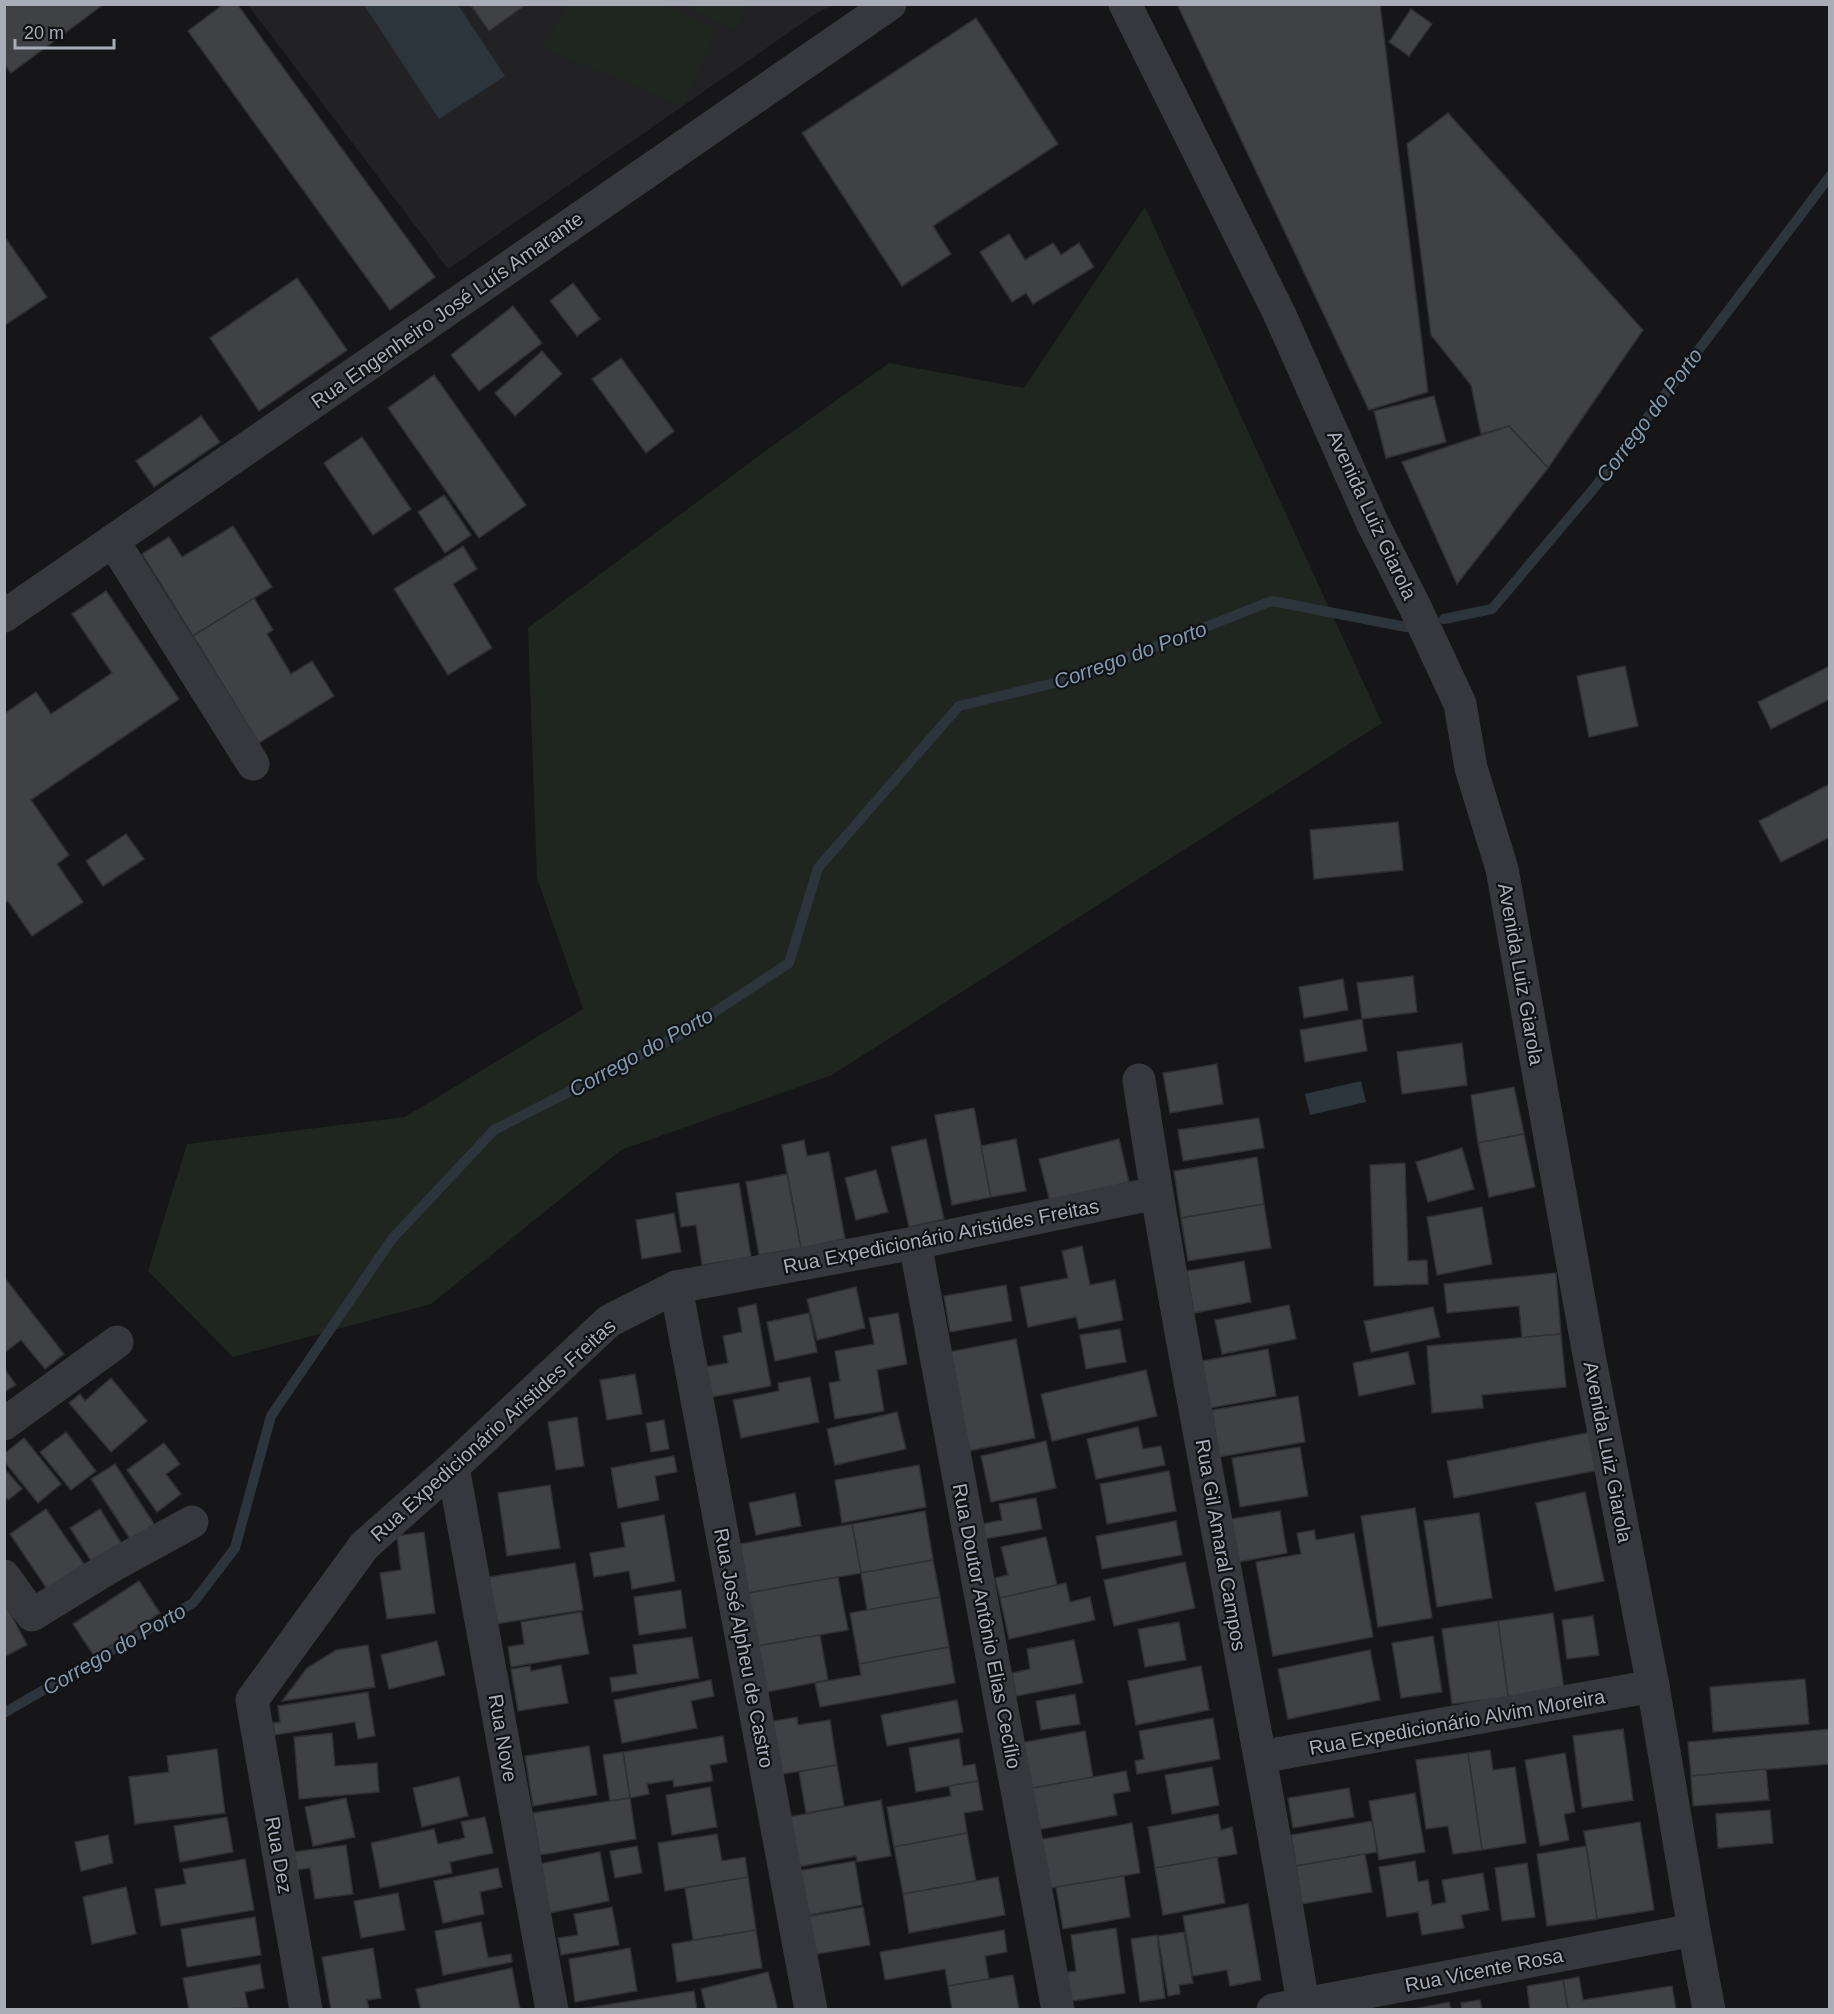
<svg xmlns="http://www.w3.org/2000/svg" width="1834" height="2014" viewBox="0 0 1834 2014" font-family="Helvetica,sans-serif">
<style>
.built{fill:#222225}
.green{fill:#1e261f}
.water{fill:#2c353c}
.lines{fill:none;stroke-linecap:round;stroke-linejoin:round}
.stream{stroke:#2c353c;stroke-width:10}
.building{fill:#404145;stroke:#303034;stroke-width:1.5}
.minor{stroke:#37383d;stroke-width:33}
.labels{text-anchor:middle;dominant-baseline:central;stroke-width:4.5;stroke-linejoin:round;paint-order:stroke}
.street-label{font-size:20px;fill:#a8adb8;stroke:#111113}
.water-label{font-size:21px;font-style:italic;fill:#7f9bb3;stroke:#111113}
</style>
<rect width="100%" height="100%" fill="#161618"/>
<path class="built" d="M248 5H832L814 15 448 269Z"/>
<g class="green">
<path d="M568 5H666L717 29 683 106 543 48Z"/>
<path d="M684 5H747L734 30Z"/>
<path d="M1145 207 1382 723 832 1075 621 1150 431 1304 233 1357 148 1271 187 1144 405 1117 583 1009 537 878 528 628 768 449 889 363 1024 388Z"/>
</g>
<g class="water">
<path d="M364 5H458L505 76 439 119Z"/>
<path d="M1361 1081 1366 1102 1310 1115 1305 1094Z"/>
</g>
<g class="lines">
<g class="stream">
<path d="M1444 619 1492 609 1595 487 1830 176"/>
<path d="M4 1713 193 1603 235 1548 271 1416 392 1239 494 1130 678 1036 789 963 818 868 959 706 1075 678 1272 601 1406 627"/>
</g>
</g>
<g class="building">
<path d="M4 4H104L11 73 4 64Z"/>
<path d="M224 4H237L435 277 390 310 188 31Z"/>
<path d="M470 4H527L489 31Z"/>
<path d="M1177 4H1380L1428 392 1369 410Z"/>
<path d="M1411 9 1432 24 1409 56 1389 42Z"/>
<path d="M976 18 1058 144 933 226 951 254 902 286 802 133Z"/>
<path d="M1448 113 1643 330 1548 468 1509 426 1481 434 1471 385 1431 335 1407 144Z"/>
<path d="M1009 234 1025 260 1053 243 1061 255 1079 243 1094 267 1033 304 1026 293 1012 302 980 252Z"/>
<path d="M4 236 47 297 5 325 4 324Z"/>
<path d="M297 278 347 350 259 411 210 338Z"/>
<path d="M573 283 600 319 577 336 550 301Z"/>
<path d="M513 306 542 343 479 391 451 355Z"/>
<path d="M542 351 562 374 515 416 495 393Z"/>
<path d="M621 358 674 431 646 453 592 379Z"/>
<path d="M434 375 526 505 479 538 388 408Z"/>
<path d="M1434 396 1446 442 1386 458 1374 411Z"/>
<path d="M201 416 220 442 154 487 136 461Z"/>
<path d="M1509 426 1548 468 1457 584 1402 462Z"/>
<path d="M362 437 411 509 373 535 324 463Z"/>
<path d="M444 495 471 535 445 553 418 512Z"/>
<path d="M233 526 272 587 193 636 142 554 169 537 182 557Z"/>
<path d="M463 546 477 569 453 584 492 648 448 675 394 589Z"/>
<path d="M106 591 179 699 31 800 69 855 57 864 83 902 32 936 8 901 4 903V714L36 692 51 714 112 673 72 614Z"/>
<path d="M254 598 273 630 267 634 291 674 312 661 334 696 259 743 193 636Z"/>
<path d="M1625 666 1638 726 1589 737 1577 676Z"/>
<path d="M1830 666V699L1771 729 1758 702Z"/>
<path d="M1830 784V837L1781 862 1759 821Z"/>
<path d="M1398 822 1403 870 1314 879 1310 830Z"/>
<path d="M126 834 144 859 103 886 86 861Z"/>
<path d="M1413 976 1417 1012 1362 1019 1357 983Z"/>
<path d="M1343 979 1348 1010 1304 1018 1299 987Z"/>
<path d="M1362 1019 1367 1051 1305 1062 1300 1030Z"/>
<path d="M1462 1043 1467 1085 1402 1094 1397 1052Z"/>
<path d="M1217 1064 1223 1104 1170 1113 1163 1073Z"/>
<path d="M1514 1087 1524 1134 1478 1143 1471 1095Z"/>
<path d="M974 1108 991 1197 952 1205 935 1115Z"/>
<path d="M1259 1118 1264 1148 1183 1161 1178 1130Z"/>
<path d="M1524 1134 1535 1187 1489 1197 1478 1143Z"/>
<path d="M926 1139 944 1219 909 1227 891 1147Z"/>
<path d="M1016 1139 1026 1191 991 1197 981 1146Z"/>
<path d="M1119 1139 1129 1182 1050 1202 1039 1159Z"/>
<path d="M804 1140 807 1156 829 1152 845 1239 801 1248 782 1145Z"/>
<path d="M1462 1148 1474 1189 1428 1202 1416 1162Z"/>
<path d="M1257 1157 1264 1204 1181 1218 1174 1171Z"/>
<path d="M1405 1163 1408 1261 1427 1260 1428 1284 1374 1286 1370 1165Z"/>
<path d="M876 1170 888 1212 856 1220 845 1178Z"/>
<path d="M787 1174 801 1248 759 1255 746 1182Z"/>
<path d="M739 1183 751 1257 702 1265 696 1225 681 1227 676 1193Z"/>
<path d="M1264 1204 1271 1248 1188 1261 1181 1218Z"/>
<path d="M1482 1207 1492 1264 1437 1275 1427 1217Z"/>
<path d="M674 1213 681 1252 642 1259 636 1220Z"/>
<path d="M1082 1246 1090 1285 1115 1280 1123 1320 1079 1329 1076 1317 1028 1327 1020 1287 1068 1278 1062 1251Z"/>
<path d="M1244 1261 1251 1302 1194 1313 1187 1271Z"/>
<path d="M1556 1273 1561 1334 1522 1338 1519 1306 1447 1313 1444 1284Z"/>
<path d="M4 1277 64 1354 45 1369 21 1340 4 1353Z"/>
<path d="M1006 1285 1012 1321 950 1332 944 1296Z"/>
<path d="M856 1287 865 1328 817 1340 807 1299Z"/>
<path d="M756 1304 771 1386 711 1397 706 1367 728 1363 723 1336 742 1332 738 1308Z"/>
<path d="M1289 1305 1296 1339 1222 1354 1215 1320Z"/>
<path d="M1433 1307 1440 1337 1371 1352 1364 1321Z"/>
<path d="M809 1313 817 1352 775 1361 767 1322Z"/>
<path d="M898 1313 907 1364 877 1370 884 1411 835 1419 829 1383 840 1381 835 1351 874 1344 869 1318Z"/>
<path d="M1120 1329 1126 1362 1086 1369 1080 1335Z"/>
<path d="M1561 1334 1566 1387 1482 1395 1483 1408 1432 1413 1427 1346Z"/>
<path d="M1016 1339 1035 1438 968 1451 949 1352Z"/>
<path d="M1268 1349 1276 1396 1210 1408 1202 1361Z"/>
<path d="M1408 1352 1415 1384 1359 1396 1353 1363Z"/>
<path d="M4 1368 16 1385 4 1392Z"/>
<path d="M1146 1370 1157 1416 1052 1441 1041 1394Z"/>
<path d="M635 1374 642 1414 607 1420 600 1380Z"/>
<path d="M810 1377 819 1422 741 1438 733 1400 779 1391 778 1383Z"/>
<path d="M111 1378 147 1421 111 1452 69 1403 80 1394 85 1401Z"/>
<path d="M1298 1396 1305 1442 1219 1457 1212 1410Z"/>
<path d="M897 1412 906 1449 835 1465 827 1429Z"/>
<path d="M577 1417 584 1466 556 1470 548 1422Z"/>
<path d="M664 1420 669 1449 651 1452 646 1423Z"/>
<path d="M1138 1427 1143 1449 1161 1446 1165 1465 1096 1479 1087 1439Z"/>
<path d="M66 1432 96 1471 71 1490 40 1452Z"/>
<path d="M1592 1432 1599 1470 1454 1498 1447 1461Z"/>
<path d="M24 1438 61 1484 38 1503 4 1461V1454Z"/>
<path d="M1046 1441 1056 1488 991 1502 981 1456Z"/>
<path d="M164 1443 180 1464 166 1474 181 1494 157 1512 127 1470Z"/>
<path d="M1300 1447 1308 1496 1240 1507 1232 1458Z"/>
<path d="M674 1456 677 1472 655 1476 659 1500 618 1508 611 1468Z"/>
<path d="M115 1464 156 1527 132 1542 91 1479Z"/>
<path d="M919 1465 926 1507 842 1523 835 1480Z"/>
<path d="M4 1468 22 1489 8 1500 4 1496Z"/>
<path d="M1169 1471 1176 1511 1107 1524 1100 1484Z"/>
<path d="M550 1485 560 1548 507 1556 498 1493Z"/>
<path d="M1585 1492 1604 1581 1555 1591 1536 1503Z"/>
<path d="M795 1493 801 1526 756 1535 749 1503Z"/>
<path d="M1036 1498 1042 1529 984 1539 982 1524 1002 1520 999 1504Z"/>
<path d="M1415 1508 1432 1618 1378 1627 1361 1516Z"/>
<path d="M46 1509 86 1567 49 1592 10 1534Z"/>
<path d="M100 1509 123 1546 93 1564 70 1528Z"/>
<path d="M925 1511 933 1560 861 1573 852 1524Z"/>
<path d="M1280 1511 1287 1553 1238 1562 1231 1519Z"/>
<path d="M1479 1513 1492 1598 1437 1607 1424 1521Z"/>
<path d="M664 1515 675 1581 632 1589 629 1571 594 1577 590 1553 625 1547 621 1523Z"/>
<path d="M1176 1521 1182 1555 1102 1569 1096 1536Z"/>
<path d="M852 1524 861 1573 748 1593 740 1544Z"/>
<path d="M1314 1530 1316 1540 1354 1533 1373 1637 1273 1656 1256 1562 1301 1554 1297 1533Z"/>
<path d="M424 1532 435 1613 387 1619 380 1573 401 1570 397 1536Z"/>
<path d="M1046 1537 1057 1585 1000 1598 995 1578 1008 1575 1001 1547Z"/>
<path d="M933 1560 940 1597 867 1610 861 1573Z"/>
<path d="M1185 1562 1195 1608 1114 1626 1104 1580Z"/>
<path d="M575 1563 583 1610 496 1624 489 1577Z"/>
<path d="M838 1577 848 1630 758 1646 748 1593Z"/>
<path d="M139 1581 160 1613 94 1656 73 1624Z"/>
<path d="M1066 1583 1070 1602 1090 1597 1095 1620 1009 1639 1000 1598Z"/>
<path d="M681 1590 686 1628 639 1635 634 1597Z"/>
<path d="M940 1597 949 1647 859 1664 850 1613Z"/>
<path d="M4 1601 27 1645 4 1657Z"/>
<path d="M581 1612 589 1654 511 1667 508 1647 524 1644 521 1622Z"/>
<path d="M1553 1613 1564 1689 1508 1697 1498 1621Z"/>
<path d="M1593 1616 1599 1655 1567 1659 1562 1620Z"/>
<path d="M1498 1621 1508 1697 1452 1704 1442 1629Z"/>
<path d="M1179 1622 1186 1660 1145 1667 1138 1629Z"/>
<path d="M820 1635 828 1680 766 1692 758 1646Z"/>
<path d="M1433 1636 1442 1692 1401 1698 1392 1643Z"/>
<path d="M692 1637 699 1678 612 1692 610 1678 637 1674 633 1645Z"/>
<path d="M1074 1640 1083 1683 1016 1696 1012 1673 1030 1669 1027 1649Z"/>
<path d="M437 1641 445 1675 389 1689 381 1655Z"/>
<path d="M368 1645 375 1687 282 1701 307 1668 336 1650Z"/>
<path d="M949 1647 955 1683 820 1707 815 1683 861 1675 859 1664Z"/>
<path d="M1370 1650 1380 1700 1288 1719 1278 1669Z"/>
<path d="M561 1665 568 1703 518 1711 511 1669 530 1666 531 1671Z"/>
<path d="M1201 1666 1209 1710 1136 1725 1128 1681Z"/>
<path d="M1805 1679 1809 1724 1713 1732 1710 1687Z"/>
<path d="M711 1680 714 1696 691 1701 697 1728 622 1743 614 1700Z"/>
<path d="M368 1692 375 1736 358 1739 355 1722 275 1735 273 1723 280 1722 278 1706Z"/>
<path d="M1075 1694 1080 1724 1041 1730 1036 1701Z"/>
<path d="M957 1700 963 1732 887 1746 881 1715Z"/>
<path d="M797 1717 798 1725 830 1720 837 1765 777 1775 768 1722Z"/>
<path d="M1213 1718 1220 1759 1137 1774 1135 1761 1144 1759 1139 1731Z"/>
<path d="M1623 1729 1633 1800 1582 1808 1573 1736Z"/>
<path d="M1830 1729V1764L1691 1776 1688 1742Z"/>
<path d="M1085 1731 1093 1777 1028 1789 1020 1743Z"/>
<path d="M332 1733 335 1766 377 1763 379 1792 299 1799 294 1737Z"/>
<path d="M723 1736 727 1762 710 1765 713 1781 674 1787 673 1780 647 1784 649 1794 630 1798 623 1752Z"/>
<path d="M959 1739 963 1766 975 1764 978 1781 916 1792 909 1748Z"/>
<path d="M589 1746 597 1795 533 1806 525 1756Z"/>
<path d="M217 1749 225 1813 135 1824 129 1777 169 1772 167 1756Z"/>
<path d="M1490 1750 1493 1770 1515 1767 1526 1843 1482 1850 1468 1753Z"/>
<path d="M623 1752 630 1798 610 1801 603 1755Z"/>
<path d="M1468 1753 1482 1850 1453 1854 1448 1826 1426 1829 1416 1760Z"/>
<path d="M1565 1753 1575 1812 1564 1814 1569 1840 1540 1846 1525 1760Z"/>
<path d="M837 1765 844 1806 806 1813 799 1772Z"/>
<path d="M1212 1767 1219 1805 1172 1814 1165 1775Z"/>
<path d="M1766 1769 1769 1800 1693 1806 1691 1776Z"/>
<path d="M1126 1771 1130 1791 1113 1794 1117 1815 1037 1830 1028 1789Z"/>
<path d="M459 1777 468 1816 422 1827 413 1788Z"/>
<path d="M978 1781 983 1810 964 1813 967 1833 894 1847 887 1807 951 1796 949 1786Z"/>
<path d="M710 1787 717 1827 672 1835 666 1795Z"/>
<path d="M1349 1788 1354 1817 1293 1828 1288 1798Z"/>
<path d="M1415 1793 1425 1852 1379 1860 1369 1801Z"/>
<path d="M346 1798 355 1837 313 1846 305 1807Z"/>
<path d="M630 1798 636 1839 540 1855 533 1813Z"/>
<path d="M881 1800 891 1856 857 1862 856 1856 797 1867 788 1817Z"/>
<path d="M1770 1810 1773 1843 1718 1848 1716 1814Z"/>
<path d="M1218 1814 1221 1830 1232 1827 1237 1854 1155 1868 1148 1827Z"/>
<path d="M227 1817 233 1852 180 1862 174 1826Z"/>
<path d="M485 1817 493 1853 450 1862 452 1873 380 1888 371 1843 434 1829 438 1844 465 1838 461 1822Z"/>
<path d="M1372 1821 1377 1852 1296 1866 1291 1835Z"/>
<path d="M1640 1822 1654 1910 1597 1919 1584 1831Z"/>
<path d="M1132 1823 1140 1873 1046 1889 1038 1840Z"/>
<path d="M967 1833 976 1881 903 1894 894 1847Z"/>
<path d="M717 1834 722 1861 745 1857 748 1877 665 1891 658 1843Z"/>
<path d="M108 1835 113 1863 81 1871 75 1842Z"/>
<path d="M346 1845 353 1894 315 1899 310 1868 296 1870 293 1852Z"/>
<path d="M637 1846 642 1873 615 1878 610 1851Z"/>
<path d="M1586 1846 1597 1919 1547 1926 1537 1854Z"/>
<path d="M600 1852 609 1901 549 1913 539 1864Z"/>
<path d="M1365 1854 1372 1892 1302 1904 1296 1866Z"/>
<path d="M1217 1857 1225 1903 1163 1915 1155 1868Z"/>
<path d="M245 1859 254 1910 161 1926 155 1889 186 1884 183 1869Z"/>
<path d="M855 1861 862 1905 804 1916 797 1871Z"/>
<path d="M1415 1861 1418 1882 1428 1880 1432 1905 1446 1902 1442 1880 1483 1873 1489 1910 1461 1915 1464 1928 1422 1935 1418 1912 1387 1917 1379 1867Z"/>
<path d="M1527 1863 1535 1917 1502 1921 1495 1868Z"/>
<path d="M498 1868 502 1887 480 1892 484 1914 443 1923 434 1881Z"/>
<path d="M1124 1876 1130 1917 1063 1929 1056 1887Z"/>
<path d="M748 1877 756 1930 693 1940 685 1888Z"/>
<path d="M998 1877 1005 1915 909 1933 903 1894Z"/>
<path d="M126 1887 136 1934 92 1944 83 1897Z"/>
<path d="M398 1893 405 1930 361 1938 354 1901Z"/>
<path d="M1248 1904 1261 1980 1230 1986 1227 1970 1193 1976 1183 1916Z"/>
<path d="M612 1907 619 1945 561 1955 558 1938 578 1935 574 1914Z"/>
<path d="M863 1907 870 1945 812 1955 805 1917Z"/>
<path d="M255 1917 261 1955 187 1967 181 1929Z"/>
<path d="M481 1922 488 1958 511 1954 512 1962 443 1975 435 1931Z"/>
<path d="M1116 1928 1125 1993 1066 2002 1062 1973 1076 1971 1071 1935Z"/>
<path d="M756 1930 762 1968 677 1982 672 1944Z"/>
<path d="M1004 1930 1007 1952 985 1956 989 1979 948 1986 945 1969 885 1980 880 1952Z"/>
<path d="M1184 1932 1193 1983 1179 1985 1180 1994 1168 1996 1158 1936Z"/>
<path d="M1157 1935 1165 1998 1140 2002 1131 1939Z"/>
<path d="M373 1948 381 1998 367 2000 369 2010H331L322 1957Z"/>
<path d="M630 1948 637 1991 575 2002 569 1959Z"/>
<path d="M260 1964 264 1988 245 1992 248 2008 189 2010 183 1978Z"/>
<path d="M512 1968 520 2009 421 2010 416 1989Z"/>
<path d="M768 1972 778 2010H706L701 1989Z"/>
<path d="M1013 1975 1019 2010H952L948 1986Z"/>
<path d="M1579 1977 1583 2000 1672 1986 1676 2010H1568L1563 1980Z"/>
<path d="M1563 1980 1568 2010H1530L1527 1986Z"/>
<path d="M694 1991 697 2010H573Z"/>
<path d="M1480 2000 1482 2010H1462L1461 2003Z"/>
<path d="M1449 2002 1451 2010H1413V2009Z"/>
</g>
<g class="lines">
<g class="minor">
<path d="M1125 4 1279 313 1372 522 1415 607 1460 704 1471 768 1502 869 1589 1355 1653 1686 1694 1930 1709 2010"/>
<path d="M113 541 253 764"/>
<path d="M4 616 890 4"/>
<path d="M1139 1080C1186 1391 1254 1699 1304 2010"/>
<path d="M915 1243 1058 2010"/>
<path d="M676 1287 811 2010"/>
<path d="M4 1424 117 1342"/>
<path d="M453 1467 552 2010"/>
<path d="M4 1576 32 1615 110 1567 192 1522"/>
<path d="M1260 1757 1653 1686"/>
<path d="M306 2010 252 1700 364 1546 453 1467 609 1321 676 1287 915 1243 1156 1193"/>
<path d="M1273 2010 1694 1930"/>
</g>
</g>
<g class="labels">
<g class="street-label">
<text transform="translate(447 310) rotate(-35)">Rua Engenheiro José Luís Amarante</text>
<text transform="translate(1372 515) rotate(65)">Avenida Luiz Giarola</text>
<text transform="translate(1521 974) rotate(80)">Avenida Luiz Giarola</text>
<text transform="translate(941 1236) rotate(-11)">Rua Expedicionário Aristides Freitas</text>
<text transform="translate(493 1430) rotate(-42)">Rua Expedicionário Aristides Freitas</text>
<text transform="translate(1608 1452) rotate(79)">Avenida Luiz Giarola</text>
<text transform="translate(1221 1545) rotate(80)">Rua Gil Amaral Campos</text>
<text transform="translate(987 1626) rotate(79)">Rua Doutor Antônio Elias Cecílio</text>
<text transform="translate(744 1648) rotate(79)">Rua José Alpheu de Castro</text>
<text transform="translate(1457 1722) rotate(-10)">Rua Expedicionário Alvim Moreira</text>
<text transform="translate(503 1738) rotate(80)">Rua Nove</text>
<text transform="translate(279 1855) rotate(80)">Rua Dez</text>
<text transform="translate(1484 1970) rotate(-11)">Rua Vicente Rosa</text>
</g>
<g class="water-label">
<text transform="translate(1649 415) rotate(-53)">Corrego do Porto</text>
<text transform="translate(1130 655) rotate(-20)">Corrego do Porto</text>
<text transform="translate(641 1052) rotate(-29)">Corrego do Porto</text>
<text transform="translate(114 1649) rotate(-30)">Corrego do Porto</text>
</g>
</g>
<rect width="1834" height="2014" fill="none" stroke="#a8adb8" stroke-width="12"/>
<path d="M15 39v9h99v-9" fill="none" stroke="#a8adb8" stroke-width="3"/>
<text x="24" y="39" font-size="18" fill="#a8adb8" stroke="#111113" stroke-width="4.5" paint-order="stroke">20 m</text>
</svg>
